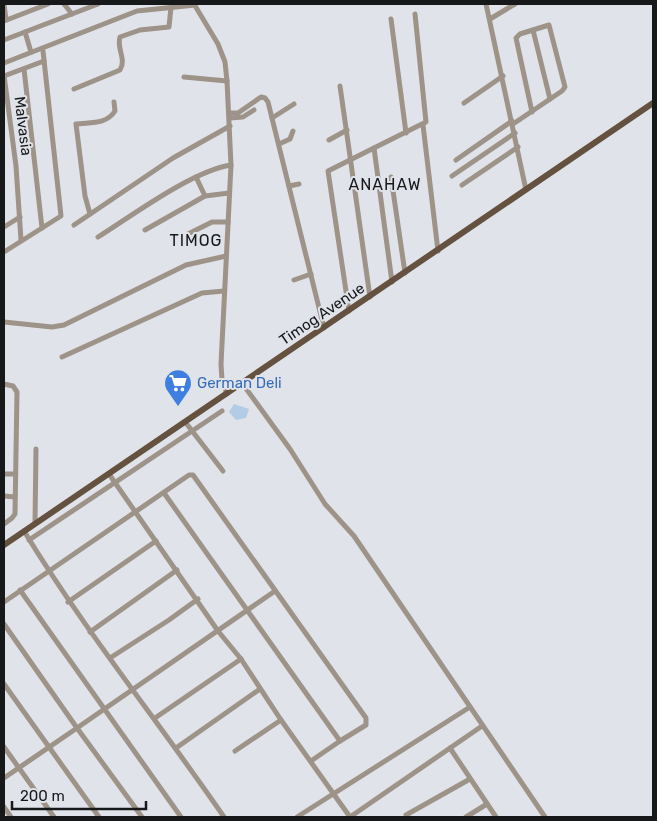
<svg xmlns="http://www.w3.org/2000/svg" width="657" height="821" viewBox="0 0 657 821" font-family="Rubik,sans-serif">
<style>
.water{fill:#b2cce5}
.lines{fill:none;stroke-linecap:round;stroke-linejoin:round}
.minor{stroke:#9e9388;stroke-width:5}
.major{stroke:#64513f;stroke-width:6}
.labels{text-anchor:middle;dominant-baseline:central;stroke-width:4;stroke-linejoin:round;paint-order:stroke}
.street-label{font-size:15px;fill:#17181a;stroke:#e0e3e9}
.shop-label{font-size:15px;fill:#366cbe;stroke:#e0e3e9;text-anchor:start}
.neighbourhood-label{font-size:16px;letter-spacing:1px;fill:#17181a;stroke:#e0e3e9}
</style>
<rect width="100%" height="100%" fill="#e0e3e9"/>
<path class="water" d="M234 404 249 409 246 418 236 420 229 412Z"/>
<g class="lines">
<g class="minor">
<path d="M4 4 6 20"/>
<path d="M64 4 72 14"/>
<path d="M194 4 218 44 225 62 227 81 231 165 221 364 222 380 227 394"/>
<path d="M486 4 526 190"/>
<path d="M391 19 406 133"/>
<path d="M490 19 515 4"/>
<path d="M4 21 48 4"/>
<path d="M533 30 550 99"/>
<path d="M25 32 31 52"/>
<path d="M4 40 98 4"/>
<path d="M4 63 137 11 195 5"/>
<path d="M24 69 42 228"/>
<path d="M4 75 16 166 21 240"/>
<path d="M4 76 44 61"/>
<path d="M184 77 227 81"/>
<path d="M340 86 370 297"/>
<path d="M74 89 120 70C127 59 116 48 120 37L140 30 169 27 171 7"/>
<path d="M464 103 503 76"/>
<path d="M229 113H238L261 97 265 98 268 102 324 328"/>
<path d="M230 118 243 117 254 110"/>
<path d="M272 118 294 104"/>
<path d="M513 124 562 91 565 87 549 25 520 34 516 38 532 112"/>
<path d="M423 125 438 251"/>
<path d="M329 140 347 130"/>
<path d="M279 144 290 139 293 131"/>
<path d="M374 148 392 282"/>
<path d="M456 160 512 121"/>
<path d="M452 176 515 133"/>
<path d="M196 177 205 196"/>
<path d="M391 177 405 273"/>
<path d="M462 185 518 147"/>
<path d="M289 186 299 184"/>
<path d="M90 214 85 196 76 124C90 122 106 125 115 111L114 102"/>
<path d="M74 225 173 158 230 126"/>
<path d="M4 227 20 217"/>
<path d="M145 230 205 196 229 193"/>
<path d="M188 234 212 222H228"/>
<path d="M98 237C133 215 192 171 231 165"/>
<path d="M4 252 61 216 43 51"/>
<path d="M294 280 311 274"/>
<path d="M349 311 328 171 426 122 415 14"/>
<path d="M4 322 52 327 64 325 186 265 226 256"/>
<path d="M62 357 202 293 224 291"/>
<path d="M242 383 290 449 325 504 354 536 545 817"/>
<path d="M4 384 13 386 17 392 15 514 12 518 4 524"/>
<path d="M186 423 223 471"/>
<path d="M4 474H15"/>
<path d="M109 474 218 631 241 659 281 720 350 817 482 726"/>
<path d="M164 493 340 741 311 761"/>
<path d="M4 496 15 497"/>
<path d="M35 524 36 449"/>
<path d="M24 531C85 631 158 721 224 817"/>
<path d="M29 540 222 411"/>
<path d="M20 590 181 817"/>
<path d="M4 602 189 475H193L366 718V725L340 741"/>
<path d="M68 602 156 541"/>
<path d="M4 624 77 728 275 591"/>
<path d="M90 632 177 570"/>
<path d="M110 658 169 620 198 599"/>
<path d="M4 684 99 817"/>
<path d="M155 718 241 659"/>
<path d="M4 747 54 817"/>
<path d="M176 748 260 689"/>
<path d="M450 748 496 817"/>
<path d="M235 751 281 720"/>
<path d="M4 778 77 728 142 817"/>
<path d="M4 807 11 817"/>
<path d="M406 815 470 779"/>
<path d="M297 817 470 707"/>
<path d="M466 817 487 804"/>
</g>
<path class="major" d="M4 545 653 103"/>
</g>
<defs>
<g id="supermarket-pin" transform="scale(1.4375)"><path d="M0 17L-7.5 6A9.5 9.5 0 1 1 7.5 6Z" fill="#3f7fe0" stroke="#e0e3e9"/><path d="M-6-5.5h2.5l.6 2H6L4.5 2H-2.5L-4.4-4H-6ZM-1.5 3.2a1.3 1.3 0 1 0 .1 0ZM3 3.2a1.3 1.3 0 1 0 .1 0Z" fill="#fff"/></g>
</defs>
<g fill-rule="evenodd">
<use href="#supermarket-pin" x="178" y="383"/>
</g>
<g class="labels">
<g class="street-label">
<text transform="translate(23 126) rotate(83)">Malvasia</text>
<text transform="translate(322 314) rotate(-34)">Timog Avenue</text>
</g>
<g class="shop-label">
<text x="197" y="383">German Deli</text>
</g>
<g class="neighbourhood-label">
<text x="385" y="184">ANAHAW</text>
<text x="196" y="240">TIMOG</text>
</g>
</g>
<rect width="657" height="821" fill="none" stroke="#17181a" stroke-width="10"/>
<path d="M12 801v8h134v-8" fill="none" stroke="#17181a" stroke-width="2.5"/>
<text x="20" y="801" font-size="15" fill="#17181a" stroke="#e0e3e9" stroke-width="4" paint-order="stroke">200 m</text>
</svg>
